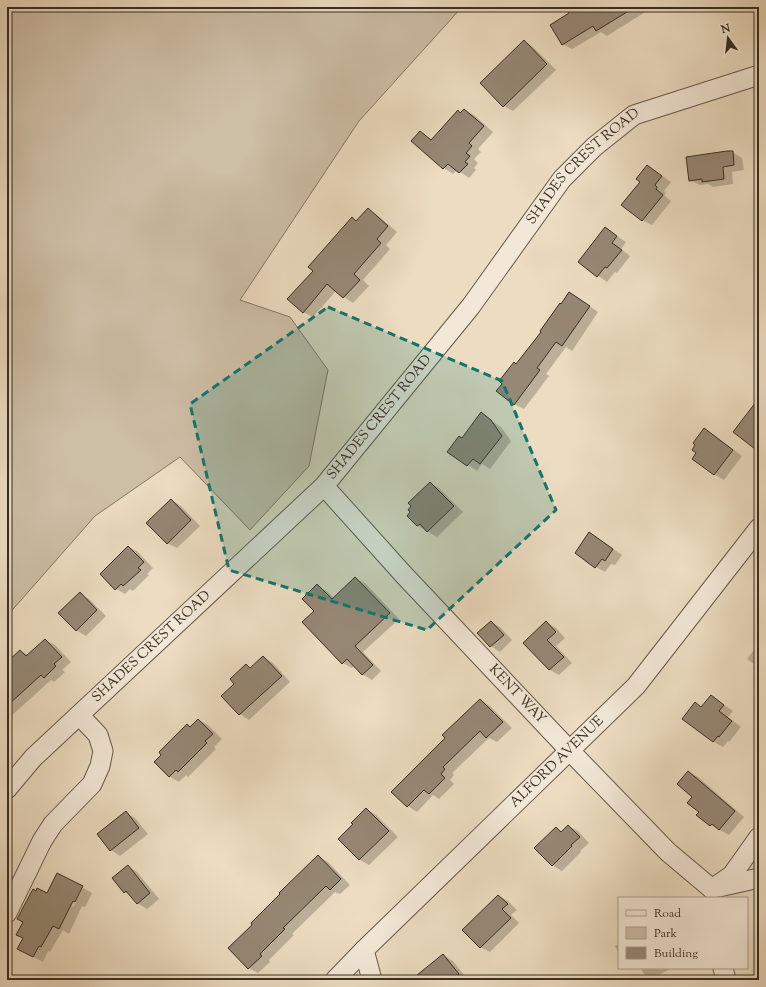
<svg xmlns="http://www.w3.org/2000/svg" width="766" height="987" viewBox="0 0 766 987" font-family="'Sorts Mill Goudy',serif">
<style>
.green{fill:#cdbea6;stroke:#827664}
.shadow{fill:#0003}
.building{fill:#968875;stroke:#382e22}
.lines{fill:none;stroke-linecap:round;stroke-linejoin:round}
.minor-casing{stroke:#655a4a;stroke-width:21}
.minor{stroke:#f3e8d7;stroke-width:19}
.marked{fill:#0f766e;fill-opacity:0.2;stroke:#0f766e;stroke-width:3;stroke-dasharray:8 5;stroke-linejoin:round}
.labels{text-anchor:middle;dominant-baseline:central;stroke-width:4;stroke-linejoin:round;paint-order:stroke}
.street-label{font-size:14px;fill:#382e22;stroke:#f3e8d7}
</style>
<rect width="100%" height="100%" fill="#ecdcc1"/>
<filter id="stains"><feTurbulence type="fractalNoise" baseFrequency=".005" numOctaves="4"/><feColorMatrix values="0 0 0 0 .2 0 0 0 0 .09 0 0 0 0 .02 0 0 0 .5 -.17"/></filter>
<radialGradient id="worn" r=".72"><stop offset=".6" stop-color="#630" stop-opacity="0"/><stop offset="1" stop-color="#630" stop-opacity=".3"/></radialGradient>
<path class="green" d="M7 7H462L359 121 240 300 290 317 328 370 309 466 250 530 180 457 95 516 7 616Z"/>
<g class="shadow">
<path d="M582 7H648L650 9 607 36 601 32 572 49 562 44Z"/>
<path d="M524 41 533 47 556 70 513 111 504 106Z"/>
<path d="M464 110 474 115 493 132 478 149 481 152 474 159 478 163 474 168 476 170 469 178 457 170 453 174 444 168 412 141 420 132 433 140 458 112 461 113Z"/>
<path d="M732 152 742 158 744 170 732 172 733 184 713 187 708 184 700 185 690 180Z"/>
<path d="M648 166 671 182 664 191 666 193 664 195 671 201 652 225 642 220 641 181Z"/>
<path d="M368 210 377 215 397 232 386 245 390 249 363 280 369 286 353 303 344 297 336 291 313 317 303 312 314 271 353 219 357 222Z"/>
<path d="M605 228 626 242 621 249 630 256 617 273 615 272 607 282 579 262Z"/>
<path d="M570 293 598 312 572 351 566 347 546 374 549 376 524 409 514 404 517 365Z"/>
<path d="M481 414 501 427 511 441 490 469 482 464 477 471 449 451 463 439Z"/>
<path d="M704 429 714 435 742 456 724 480 714 474 698 453Z"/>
<path d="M430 483 439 488 463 512 437 537 418 526 408 516Z"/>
<path d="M171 500 181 506 200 526 177 548 167 543Z"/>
<path d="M599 539 622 555 615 565 611 564 605 572 596 567Z"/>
<path d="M129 547 138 552 153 568 147 574 149 575 133 591 130 589 125 594 116 589Z"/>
<path d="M355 578 365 583 399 619 363 652 381 671 372 680 362 674 354 666 352 668 343 663 315 611 317 586 327 591 334 598Z"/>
<path d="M80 594 89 599 106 616 86 636 76 630Z"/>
<path d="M491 622 500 627 512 640 500 652 491 646 478 633Z"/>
<path d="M546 622 556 628 565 638 556 646 572 663 559 675 550 670 524 643Z"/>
<path d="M45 640 55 645 71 662 62 670 65 672 54 682 51 680 9 718 10 720 7 723V663L21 651 28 655Z"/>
<path d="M754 650 759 652V673L753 668 755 665 747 659Z"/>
<path d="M263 657 273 663 290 682 249 720 240 714 235 684 246 665 251 668Z"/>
<path d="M711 696 733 711 728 717 741 727 729 742 728 741 723 747 714 742 684 719 695 704 702 708Z"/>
<path d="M481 700 490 706 512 728 497 742 489 738 452 773 454 775 450 780 454 784 439 799 433 795 417 812 408 806 393 792 446 738Z"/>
<path d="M199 720 208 725 222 739 214 747 216 749 188 777 186 775 179 782 170 777 155 762Z"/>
<path d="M689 772 698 777 744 817 729 835 711 825 694 797Z"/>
<path d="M366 809 376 815 398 837 369 865 360 860 340 839Z"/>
<path d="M126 813 135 818 148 834 120 856 111 850 98 835Z"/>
<path d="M568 826 578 831 589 843 580 851 581 852 562 871 552 865 556 828 563 832Z"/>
<path d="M318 856 328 862 350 885 340 894 335 892 292 934 294 935 269 960 270 962 258 973 249 968Z"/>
<path d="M128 866 137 872 159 899 147 909 137 903 132 896 124 892Z"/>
<path d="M81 887 72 906 73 907 83 888 92 893 85 907 82 906 69 934 63 930 50 952 48 951 43 962 28 954 47 894Z"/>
<path d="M499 896 508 901 517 910 511 915 519 923 490 952 480 947Z"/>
<path d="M619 944V954L615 946Z"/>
<path d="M443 955 453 961 468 980H413Z"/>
<path d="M641 968H669L670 969 653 978 643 973Z"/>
<path d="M212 977 217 980H210Z"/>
</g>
<g class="building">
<path d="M575 7H635L596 31 593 26 562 45 550 25 569 13 568 11Z"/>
<path d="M524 40 547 64 503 107 480 83Z"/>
<path d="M464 109 484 126 469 143 472 146 466 153 470 156 465 162 468 164 459 173 448 164 443 169 411 141 420 131 431 140 458 110 460 113Z"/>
<path d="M727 151H733L734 165 723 167 724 179 702 182V179L689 181 686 157Z"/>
<path d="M647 165 662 176 655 185 657 187 656 189 663 195 642 221 621 205 640 182 636 179Z"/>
<path d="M368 208 388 226 377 239 381 243 354 274 360 280 343 298 327 284 303 313 287 299 313 271 308 267 352 217 356 221Z"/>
<path d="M605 227 617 236 612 243 622 250 607 268 605 267 597 277 578 262Z"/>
<path d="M569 292 590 306 562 346 556 342 537 368 540 370 514 405 496 391 502 384 499 381 514 362 516 364 541 332 540 331 560 303 561 304Z"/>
<path d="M759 398V452L733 432Z"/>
<path d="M481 412 491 420 502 436 480 464 473 459 467 466 447 452 459 436 462 438Z"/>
<path d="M704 428 733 450 714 475 692 459 696 453 692 450 695 445 693 443Z"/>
<path d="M430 482 454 506 427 532 420 524 417 526 407 516 410 512 408 510 411 506 408 503Z"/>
<path d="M171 499 191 520 167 544 146 523Z"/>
<path d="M589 532 613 549 605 561 602 559 595 568 575 553Z"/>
<path d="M128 546 144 562 138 568 141 570 123 586 121 584 115 590 100 574Z"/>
<path d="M355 577 390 613 355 646 373 665 362 675 347 659 342 664 302 622 314 611 302 599 317 584 332 599Z"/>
<path d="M80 592 97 610 76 631 58 613Z"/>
<path d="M491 621 504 635 490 647 477 633Z"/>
<path d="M546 621 556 632 547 640 564 657 549 670 523 643Z"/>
<path d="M45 639 62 657 54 664 56 666 44 678 41 675 7 706V662L20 650 26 656Z"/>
<path d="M263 656 282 676 239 715 221 696 234 684 230 679 246 664 250 668Z"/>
<path d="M711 695 724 705 719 711 732 721 719 737 718 736 713 742 682 719 695 702 701 707Z"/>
<path d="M480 699 503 722 486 738 480 731 443 767 445 769 441 774 445 778 429 794 424 790 407 807 391 792 445 738 442 735Z"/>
<path d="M198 719 213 734 205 741 207 743 178 772 176 770 169 777 154 762 161 755 159 752 187 724 190 727Z"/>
<path d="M688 771 735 811 719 830 712 824 710 826 696 815 699 812 687 803 692 797 677 784Z"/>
<path d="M366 808 389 831 359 860 338 839 353 824 351 823Z"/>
<path d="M126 811 139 828 110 851 97 834Z"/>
<path d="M568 825 580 837 571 845 572 846 552 866 534 848 556 827 561 832Z"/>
<path d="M318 855 341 879 330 890 326 886 283 928 285 929 260 954 262 956 248 969 228 948 252 925 251 923 280 894 279 893Z"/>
<path d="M128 865 150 893 137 904 126 891 124 893 112 878Z"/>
<path d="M57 873 83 886 75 902 73 901 59 929 53 926 41 947 39 946 33 957 17 949 23 938 16 935 23 922 17 919 33 889 36 891 37 888 47 893Z"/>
<path d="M498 895 508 904 502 909 511 918 480 948 462 930Z"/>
<path d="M443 954 459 974 452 980H411Z"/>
</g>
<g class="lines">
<g class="minor-casing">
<g id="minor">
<path id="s1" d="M324 486 404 575 570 751 668 852 712 889"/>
<path id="s2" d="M7 789 33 758 324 486 471 306 562 179 594 147 634 115 759 75"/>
<path d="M719 887 759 878"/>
<path d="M712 889 732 875 759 837"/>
<path d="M7 913 42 841 53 824 92 784 100 766 103 751 98 735 79 715"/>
<path d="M364 950 372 980"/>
<path d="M723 968 726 980"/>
<path id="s3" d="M335 980 364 950 636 686 759 528"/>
</g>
</g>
<use href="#minor" class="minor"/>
</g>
<path class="marked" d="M328 307 502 381 556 510 427 630 229 570 190 404Z"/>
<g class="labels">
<g class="street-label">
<text stroke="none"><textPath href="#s2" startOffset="851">SHADES CREST ROAD</textPath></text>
<text stroke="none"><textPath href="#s2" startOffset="527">SHADES CREST ROAD</textPath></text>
<text stroke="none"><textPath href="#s2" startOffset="203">SHADES CREST ROAD</textPath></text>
<text stroke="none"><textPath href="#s1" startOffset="284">KENT WAY</textPath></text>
<text stroke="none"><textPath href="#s3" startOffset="311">ALFORD AVENUE</textPath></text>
</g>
</g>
<rect width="766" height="987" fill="none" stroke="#ecdcc1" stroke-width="24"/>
<rect x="8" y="8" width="750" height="971" fill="none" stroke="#382e22" stroke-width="2"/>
<rect x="12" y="12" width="742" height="963" fill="none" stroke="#382e22"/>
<rect x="618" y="897" width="130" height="72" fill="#f3e8d7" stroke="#a89e8f"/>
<rect x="626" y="910" width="20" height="6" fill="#f3e8d7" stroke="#a89e8f"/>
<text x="654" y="917" font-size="12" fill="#382e22">Road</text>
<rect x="626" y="927" width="20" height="12" fill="#cdbea6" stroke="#a89e8f"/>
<text x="654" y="937" font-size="12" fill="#382e22">Park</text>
<rect x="626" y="947" width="20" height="12" fill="#968875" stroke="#a89e8f"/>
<text x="654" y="957" font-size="12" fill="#382e22">Building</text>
<g transform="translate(728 38) rotate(345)" stroke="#f3e8d7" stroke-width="3" paint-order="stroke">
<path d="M0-3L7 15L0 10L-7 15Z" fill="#382e22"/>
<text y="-6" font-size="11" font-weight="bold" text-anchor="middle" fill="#382e22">N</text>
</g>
<rect width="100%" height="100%" filter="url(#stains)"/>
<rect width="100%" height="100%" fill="url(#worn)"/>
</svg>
